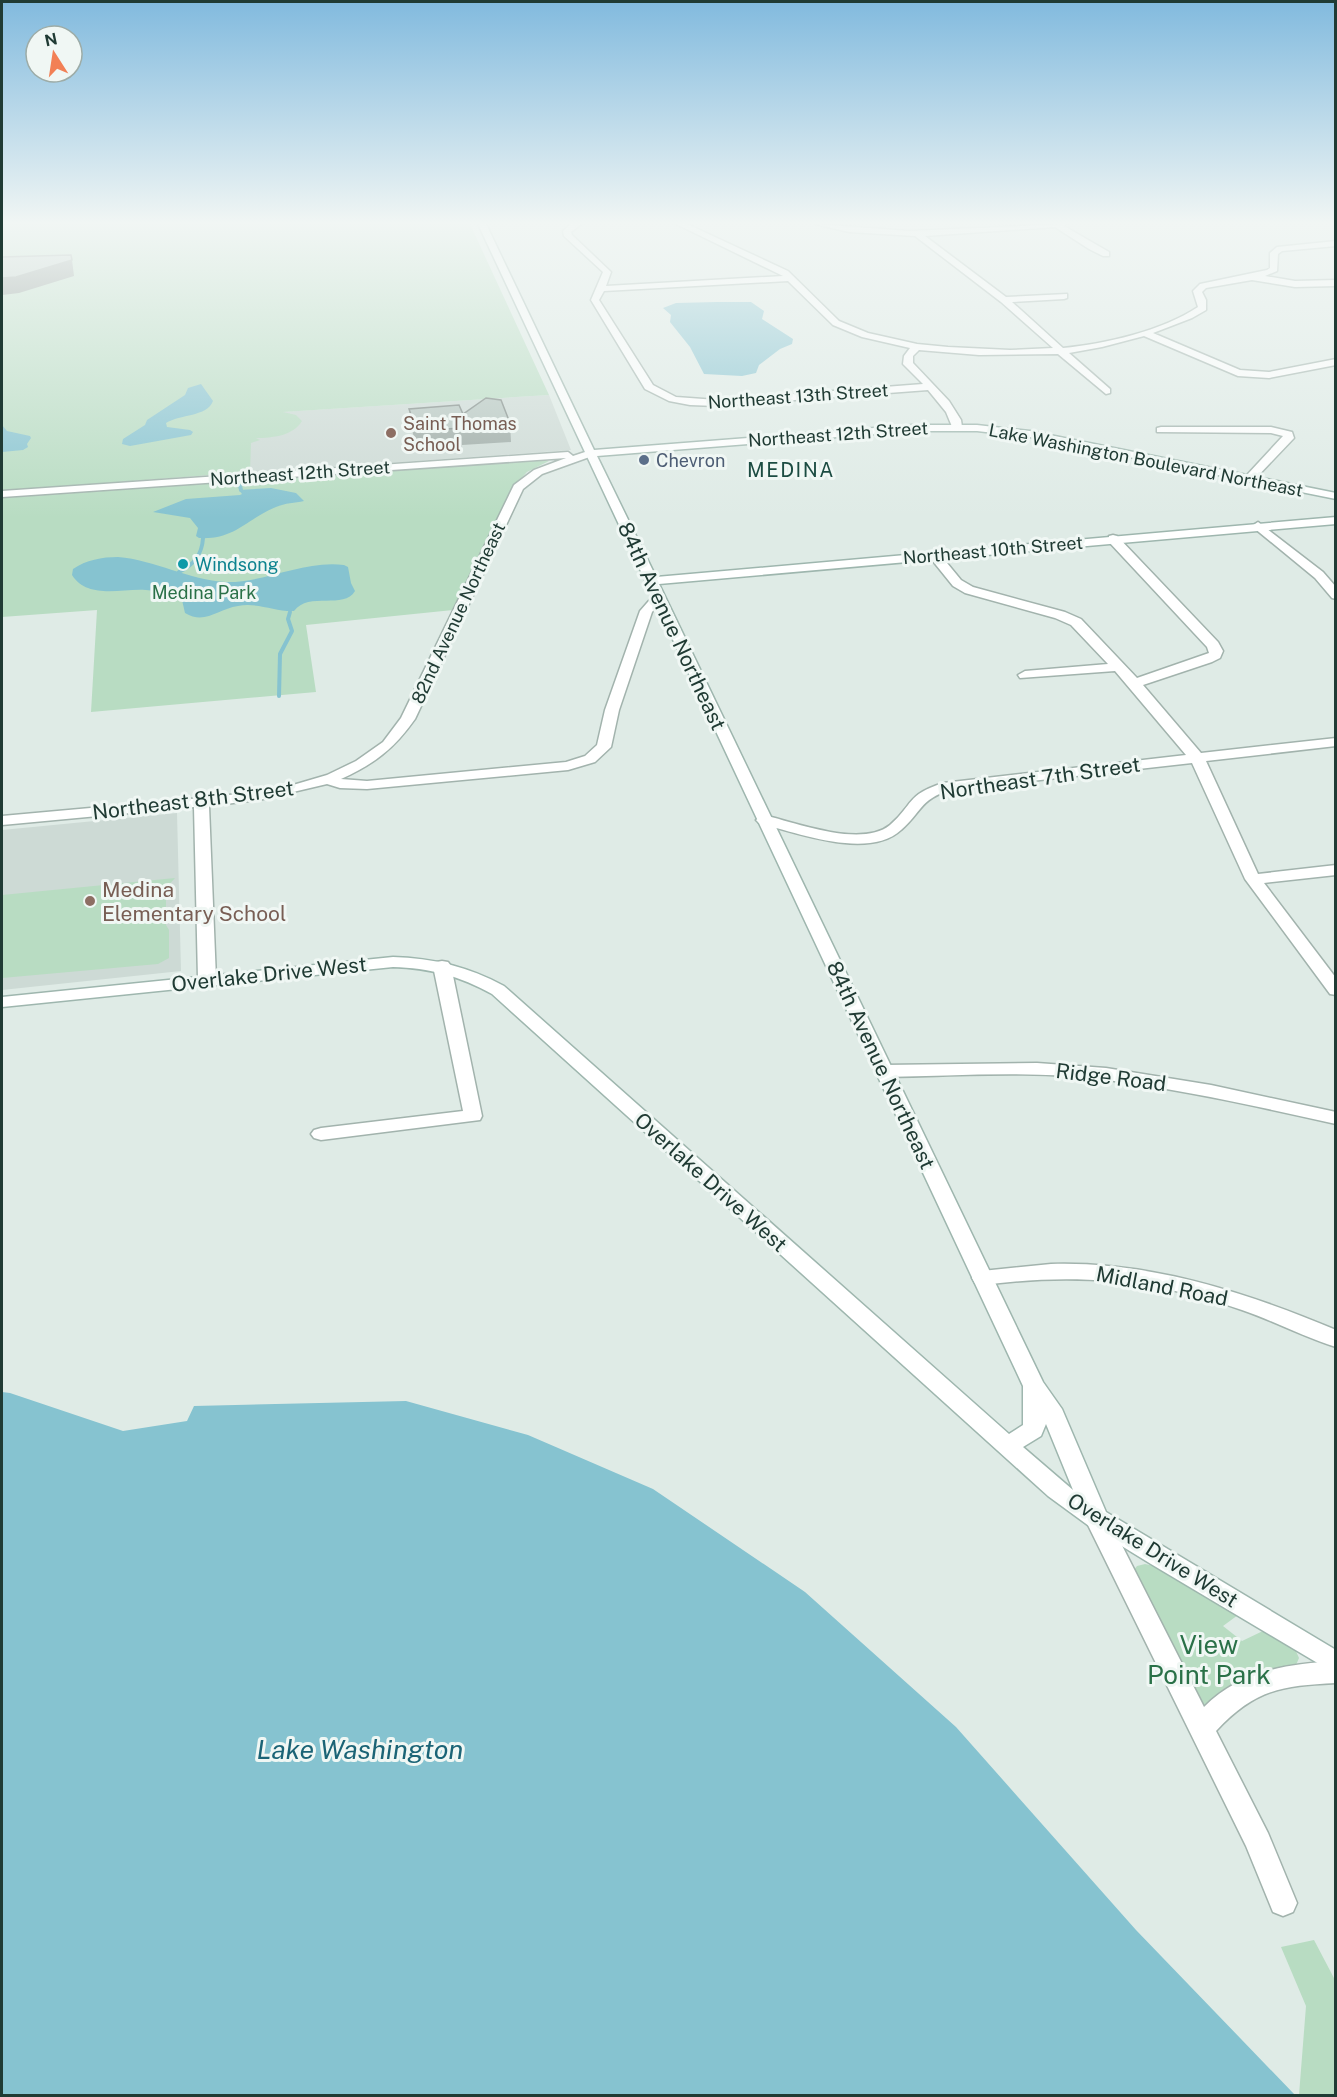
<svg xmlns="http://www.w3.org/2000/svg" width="1337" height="2097" viewBox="0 0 1337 2097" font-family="'Public Sans',sans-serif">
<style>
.built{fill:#cddad5}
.green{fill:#b8dcc2}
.water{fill:#86c3d0}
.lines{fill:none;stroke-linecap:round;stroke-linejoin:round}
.stream{stroke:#86c3d0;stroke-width:4}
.street-casing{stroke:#a2b3ad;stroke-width:3}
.secondary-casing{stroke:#9eb6ae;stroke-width:3}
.street{fill:#fff;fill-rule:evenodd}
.secondary{fill:#fff;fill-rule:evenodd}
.wall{fill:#9ca9a4}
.shaded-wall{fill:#7f8a86}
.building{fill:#b5c5bf;stroke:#7f8a86;stroke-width:1.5}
.education-dot{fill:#8d6e63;stroke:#f0f7f4;stroke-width:2}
.service-dot{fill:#5c6f8a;stroke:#f0f7f4;stroke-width:2}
.culture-dot{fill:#0f9aa8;stroke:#f0f7f4;stroke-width:2}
.labels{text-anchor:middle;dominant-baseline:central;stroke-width:6;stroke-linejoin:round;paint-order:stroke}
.far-street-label{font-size:18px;fill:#203b34;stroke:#f0f7f4}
.far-education-label{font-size:18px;fill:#785e54;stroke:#f0f7f4;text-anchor:start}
.far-service-label{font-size:18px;fill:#4e5e75;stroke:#f0f7f4;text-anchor:start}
.far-culture-label{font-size:18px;fill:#0d838f;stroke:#f0f7f4;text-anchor:start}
.far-park-label{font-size:18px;fill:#2a7148;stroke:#f0f7f4}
.far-quarter-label{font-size:20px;letter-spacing:1.5px;fill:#1c4c42;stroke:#f0f7f4}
.street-label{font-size:21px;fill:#203b34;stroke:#f0f7f4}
.education-label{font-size:21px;fill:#785e54;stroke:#f0f7f4;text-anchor:start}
.near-park-label{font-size:26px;fill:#2a7148;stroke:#f0f7f4}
.near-water-label{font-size:27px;font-style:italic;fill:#1b6476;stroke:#f0f7f4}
</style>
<rect width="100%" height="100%" fill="#dfebe6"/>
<g class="built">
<path d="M549 395 571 450 219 475 217 416Z"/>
<path d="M177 813 181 971 2 990V830Z"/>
</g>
<g class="green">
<path d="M2 224H470L549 395 283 412 296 415 302 421C293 436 272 438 256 438L260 440 251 443 250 472 2 491Z"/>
<path d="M542 460 549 461 527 472 510 491 453 610 306 625 316 692 91 712 97 610 2 617V498Z"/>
<path d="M175 878 166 888V925L169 930V958L158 964 2 978V895Z"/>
<path d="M1145 1564 1154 1566 1238 1615 1223 1626 1242 1641 1265 1630 1295 1649 1299 1658 1296 1665C1274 1670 1252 1674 1232 1686 1221 1692 1213 1705 1199 1705L1133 1571 1137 1566Z"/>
<path d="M1314 1940 1335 1980V2095H1299L1306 2006 1281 1947Z"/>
</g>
<g class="water">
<path d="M717 302H751L764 311 762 319 793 339 792 344 780 349 759 365 756 373 742 376 704 374 690 347 670 322 671 315 663 308 676 303Z"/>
<path d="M201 384 213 401C207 417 180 414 166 423L167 427 190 430 193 432 191 435 130 446 122 444 123 439 145 425 147 420 185 395 188 388Z"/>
<path d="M2 425 7 431 30 436 31 438 27 444 28 447 23 450 2 452Z"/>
<path d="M271 488 296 493 304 501C295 503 285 503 276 507 246 519 235 540 199 538L196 536 198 528 190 518 153 512 186 499 240 495 242 494 239 490Z"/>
<path d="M118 557C155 560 189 580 226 582 265 583 303 560 344 565L348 567 351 583 355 591C344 610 309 591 294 611 276 612 257 602 238 606 218 609 205 625 185 613L182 600C171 595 159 591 146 590 122 588 88 600 72 575L73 569C86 560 102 557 118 557Z"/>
<path d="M2 1392 10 1393 123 1431 187 1421 194 1406 406 1401 528 1435 653 1489 805 1592 956 1727 1136 1930 1295 2095H2Z"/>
</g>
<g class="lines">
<g class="stream">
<path d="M240 486 241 490"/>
<path d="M179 572C194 565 202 555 203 538"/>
<path d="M279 696 280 654 292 631 288 619 290 612"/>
</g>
<g class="street-casing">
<g id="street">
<path d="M571 224H581L571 232 572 235 611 272 606 286 783 276 676 224H687L788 271 839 321 868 333 917 344 948 347 1010 350 1053 348 1001 302 915 236 849 232 815 224 909 231 1066 224 1064 226 1109 252V256H1103L1089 249 1055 227 925 236 1006 297 1067 294V298L1064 299 1012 302 1063 348C1105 344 1162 331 1198 307L1193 291 1200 284 1267 270 1270 268V253L1277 247 1336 241V246L1282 251 1278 254 1277 271 1265 276 1295 281 1336 280V286L1295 287 1252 280 1206 288 1202 292 1206 300V310L1192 318 1153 333 1240 370 1269 372 1336 359V365L1269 378 1238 376 1144 336 1102 347 1069 353 1110 389V393L1106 394 1058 354 979 355 919 350 913 356V363L949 401 961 420 962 427 957 430 953 429 946 412 928 390 717 406 690 405 669 401 645 389 591 300 603 272 564 236 563 231ZM788 281 833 325 862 337 910 348 904 356 903 364 923 384 717 400 676 397 653 385 599 300 604 291Z"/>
<path d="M1161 427H1271L1292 432 1294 438 1254 480H1246V476L1283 436 1271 433 1157 432V428Z"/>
<path d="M591 450 595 451V455L542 474 523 489 415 719C394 749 374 764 341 779L367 781 566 762 585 756 597 745 605 710 640 611 654 595H662L664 598 652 612 619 710 611 747 595 762 568 770 367 789 340 788 327 784 259 800 209 806 216 979 213 983H201L198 979 194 807 2 825V816L223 796 293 785 327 775 356 761 383 742 401 718 514 485 534 470 566 458 2 497V491L568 452 573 456Z"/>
<path d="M1258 522 1323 572 1336 587V599L1332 598 1315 578 1254 528 1252 526Z"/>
<path d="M1113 535 1117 536 1218 642 1223 651 1220 658 1212 662 1143 685 1201 753 1336 738V746L1206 761 1258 874 1336 865V875L1264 883 1336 978V995L1330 994 1245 879 1192 763 950 790C919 800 922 812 901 830 869 860 796 833 759 823L756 820 764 815C796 823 862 848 890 825 914 804 906 795 943 783L1186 755 1115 671 1020 678 1018 675 1025 671 1108 664 1071 625 1055 618 965 593 953 586 928 555 930 552H938L961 580 973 587 1065 612 1081 619 1137 678 1209 653 1207 647 1109 542V536Z"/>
<path d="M442 961 448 962 451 966 482 1116 480 1120 321 1140 314 1138 311 1134 314 1130 321 1128 463 1111 433 966 436 962Z"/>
<path d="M1037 1063 1106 1068 1211 1085 1336 1112V1124C1260 1107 1184 1090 1107 1080 1034 1070 958 1076 884 1077L878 1075 875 1071 878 1067 884 1065Z"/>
<path d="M1051 1264C1149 1261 1246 1292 1336 1330V1347C1304 1337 1274 1321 1242 1310 1153 1279 1075 1273 982 1285L975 1283 972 1278 975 1273 982 1271Z"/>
<path d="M1097 1510 1105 1512 1204 1707C1239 1671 1287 1664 1336 1661V1683C1281 1686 1255 1689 1216 1731L1268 1833 1297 1903 1293 1912 1283 1916 1273 1912 1246 1846 1085 1519 1089 1512Z"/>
</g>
</g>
<g class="secondary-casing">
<path id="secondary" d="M478 224H486L594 450 913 425H977L1030 431 1336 493V499L1030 437 977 431H913L597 456 656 577 1336 517V524L659 584 1043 1382 1062 1409 1106 1512 1336 1650V1674L1151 1564 1089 1526 1048 1496 492 994C460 976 429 968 393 967L2 1007V997L393 957C433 958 469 967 504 986L1009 1434 1023 1425V1386ZM1046 1424 1073 1490 1023 1447 1041 1436Z"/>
</g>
<use href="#street" class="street"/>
<use href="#secondary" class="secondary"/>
</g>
<path class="wall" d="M409 409 463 414 510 423 511 442 462 445V447L418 451 411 427Z"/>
<path class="shaded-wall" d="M72 260 74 276 19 293 2 295V278Z"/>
<g class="building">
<path d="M71 255 72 260 16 277 2 278V257Z"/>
<path d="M486 398 501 400 510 423 461 426V428L417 431 409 409 459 405 463 414Z"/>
</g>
<linearGradient id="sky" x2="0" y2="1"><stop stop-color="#81bade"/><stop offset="0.43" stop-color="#f1f6f4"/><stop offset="1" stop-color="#f1f6f4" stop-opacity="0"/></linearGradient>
<rect width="1337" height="518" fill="url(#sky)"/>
<g class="education-dot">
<circle cx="391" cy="433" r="6"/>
<circle cx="90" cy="901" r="6"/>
</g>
<circle class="service-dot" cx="644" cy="460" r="6"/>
<circle class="culture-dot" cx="183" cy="564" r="6"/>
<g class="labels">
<g class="far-street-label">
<text transform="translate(798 396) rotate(-4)">Northeast 13th Street</text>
<text transform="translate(838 434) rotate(-4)">Northeast 12th Street</text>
<text transform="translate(1146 460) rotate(11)">Lake Washington Boulevard Northeast</text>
<text transform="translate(300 473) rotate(-4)">Northeast 12th Street</text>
<text transform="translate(993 550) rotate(-5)">Northeast 10th Street</text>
<text transform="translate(458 613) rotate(-65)">82nd Avenue Northeast</text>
</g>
<g class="far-education-label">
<text x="403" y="423">Saint Thomas<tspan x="403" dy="21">School</tspan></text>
</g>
<g class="far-service-label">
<text x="656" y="460">Chevron</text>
</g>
<g class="far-culture-label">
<text x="195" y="564">Windsong</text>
</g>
<g class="far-park-label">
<text x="204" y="592">Medina Park</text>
</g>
<g class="far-quarter-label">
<text x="791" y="470">MEDINA</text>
</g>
<g class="street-label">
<text transform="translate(672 626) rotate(65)">84th Avenue Northeast</text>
<text transform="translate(1040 778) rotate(-8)">Northeast 7th Street</text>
<text transform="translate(193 800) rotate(-7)">Northeast 8th Street</text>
<text transform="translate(269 974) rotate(-6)">Overlake Drive West</text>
<text transform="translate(881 1065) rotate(65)">84th Avenue Northeast</text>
<text transform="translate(1111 1077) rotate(7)">Ridge Road</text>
<text transform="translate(711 1182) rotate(42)">Overlake Drive West</text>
<text transform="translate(1162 1286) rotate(11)">Midland Road</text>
<text transform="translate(1153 1550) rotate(32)">Overlake Drive West</text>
</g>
<g class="education-label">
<text x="102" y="889">Medina<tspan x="102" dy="24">Elementary School</tspan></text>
</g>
<g class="near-park-label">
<text x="1209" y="1644">View<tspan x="1209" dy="30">Point Park</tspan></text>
</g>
<g class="near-water-label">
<text x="360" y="1749">Lake Washington</text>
</g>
</g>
<rect width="1337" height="2097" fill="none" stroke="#203b34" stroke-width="6"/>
<g transform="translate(54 54) rotate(348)"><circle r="28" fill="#f0f7f4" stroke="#9daca7" stroke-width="1.5"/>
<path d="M0-4.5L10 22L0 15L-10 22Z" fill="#f28055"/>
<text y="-9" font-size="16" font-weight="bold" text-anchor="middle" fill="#203b34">N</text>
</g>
</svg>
